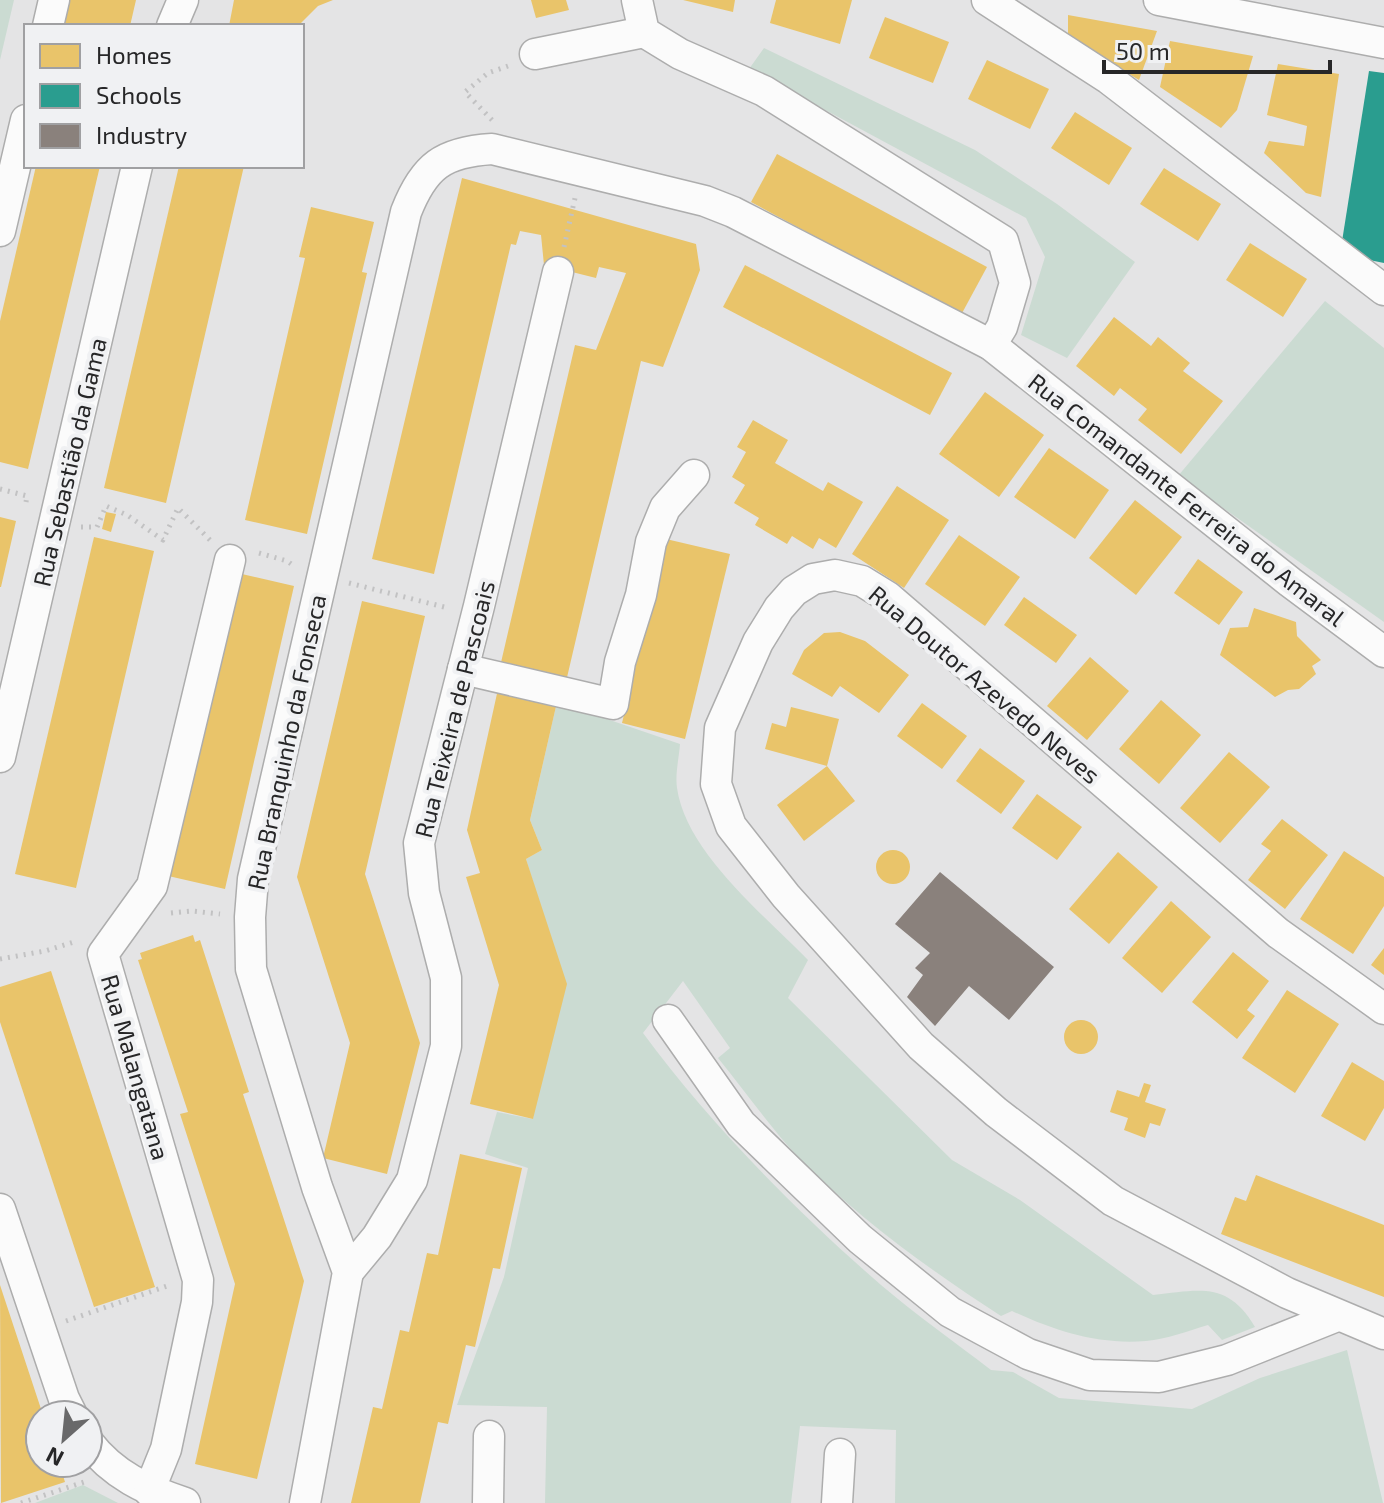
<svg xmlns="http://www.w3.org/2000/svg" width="1384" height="1503" viewBox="0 0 1384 1503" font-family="'Exo 2',sans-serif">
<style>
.green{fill:#cbdbd2}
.homes{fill:#e9c46a}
.schools{fill:#2a9d8f}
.industry{fill:#8a817c}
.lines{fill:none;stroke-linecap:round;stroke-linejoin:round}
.street-casing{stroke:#adadad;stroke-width:33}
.path{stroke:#c2c2c3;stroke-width:5;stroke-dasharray:2 6;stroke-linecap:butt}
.street{stroke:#fbfbfb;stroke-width:30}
.labels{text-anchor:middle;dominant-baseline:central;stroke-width:8;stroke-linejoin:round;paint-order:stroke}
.street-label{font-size:24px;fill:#272728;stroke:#f0f1f3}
</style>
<rect width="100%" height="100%" fill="#e4e4e5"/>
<g class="green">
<path d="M0 0H14L0 60Z"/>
<path d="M764 48 975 150 1057 204 1135 262 1067 358 1021 335 1045 257 1026 218 749 69Z"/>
<path d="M1325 301 1384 348V622L1178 476Z"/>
<path d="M557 702 680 744C679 758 675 774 677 788 686 852 764 915 808 960L788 998 952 1160 1020 1200 1153 1295C1200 1290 1228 1281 1255 1327L1222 1340 1208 1325C1188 1331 1167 1339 1146 1341 1098 1345 1055 1331 1012 1311L1001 1316C930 1270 859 1219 799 1158 770 1127 745 1091 718 1058L730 1048 683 981 643 1033C709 1123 797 1212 881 1285 916 1315 955 1342 991 1370L1013 1372 1059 1398 1192 1409 1260 1378 1347 1350 1383 1503H895L896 1430 800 1426 791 1503H545L547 1407 457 1405 504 1277 528 1168 485 1154 497 1112 533 1119 548 931 526 859 542 850 530 820Z"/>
<path d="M83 1485 118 1503H35Z"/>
</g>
<g class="homes">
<path d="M70 0H136L130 26H64Z"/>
<path d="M234 0H333L318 6 298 26H229Z"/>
<path d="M531 0H566L569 10 536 18Z"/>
<path d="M683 0H735L733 12Z"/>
<path d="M776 0H852L840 44 770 23Z"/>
<path d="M1068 15 1157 31 1139 80 1068 37Z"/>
<path d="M885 17 949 42 933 83 869 58Z"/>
<path d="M1170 41 1253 56 1237 110 1221 128 1160 87Z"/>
<path d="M987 60 1049 89 1030 129 968 99Z"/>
<path d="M1278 64 1339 74 1321 197 1306 193 1264 153 1269 141 1304 146 1307 126 1267 115Z"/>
<path d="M1075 112 1132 148 1109 185 1051 148Z"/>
<path d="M777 154 987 267 961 315 751 202Z"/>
<path d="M36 166H100L28 469 0 462V321Z"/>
<path d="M179 166H244L166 503 104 488Z"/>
<path d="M1164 168 1221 204 1198 241 1140 204Z"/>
<path d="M462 178 696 244 700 270 663 367 641 361 565 686 499 671 575 345 596 350 626 273 599 267 596 278 544 265 541 235 520 231 516 245 511 244 434 574 372 559Z"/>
<path d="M311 207 374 222 362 272 367 273 307 534 245 520 305 258 299 257Z"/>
<path d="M1250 243 1307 279 1283 317 1226 280Z"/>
<path d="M745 265 952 373 930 415 723 307Z"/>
<path d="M1114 317 1151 346 1158 337 1190 363 1183 371 1223 401 1181 454 1138 420 1147 409 1120 388 1114 396 1076 366Z"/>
<path d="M985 392 1044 435 999 497 939 454Z"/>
<path d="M753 420 788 440 775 463 823 491 828 482 863 502 836 548 819 538 813 549 792 536 787 544 755 525 759 518 734 503 745 485 732 477 746 452 737 447Z"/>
<path d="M1049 448 1109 490 1075 539 1014 497Z"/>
<path d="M897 486 949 520 904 588 852 554Z"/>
<path d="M1135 500 1182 537 1136 595 1089 558Z"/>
<path d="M106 512 116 514 111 532 102 529Z"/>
<path d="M0 517 16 521 1 587H0Z"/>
<path d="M959 535 1020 577 985 626 925 584Z"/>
<path d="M94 537 154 551 76 888 15 874Z"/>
<path d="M666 539 730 554 685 739 622 723Z"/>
<path d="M1198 559 1243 592 1219 625 1174 593Z"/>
<path d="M233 572 294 586 225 889 164 875Z"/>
<path d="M1024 597 1077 635 1056 663 1004 625Z"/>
<path d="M362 601 425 616 365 874 420 1043 387 1174 323 1158 350 1043 297 877Z"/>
<path d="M1254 608 1296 622 1297 636 1321 660 1312 666 1316 674 1299 689 1288 690 1275 697 1220 655 1230 628 1248 627Z"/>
<path d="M840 632 865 641 909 675 879 713 840 686 832 697 792 674 804 650 824 633Z"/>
<path d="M1090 657 1129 691 1087 740 1047 706Z"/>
<path d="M498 689 557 702 530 820 542 850 526 859 567 984 533 1119 470 1104 499 985 466 877 480 873 467 830Z"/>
<path d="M1161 700 1201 735 1159 784 1119 749Z"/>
<path d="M922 703 967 736 942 769 897 736Z"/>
<path d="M791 707 839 719 827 766 765 749 772 723 786 727Z"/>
<path d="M980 748 1025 781 1001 814 956 781Z"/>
<path d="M1229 752 1270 787 1220 843 1180 808Z"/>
<path d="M827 766 855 801 804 841 777 805Z"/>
<path d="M1037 794 1082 827 1057 860 1012 828Z"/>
<path d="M1282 819 1328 855 1285 909 1248 880 1271 851 1261 844Z"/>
<circle cx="893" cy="867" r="17"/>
<path d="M1344 851 1384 877V906L1353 954 1300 919Z"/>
<path d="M1118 852 1158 887 1109 944 1069 909Z"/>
<path d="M1171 901 1211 937 1162 993 1122 958Z"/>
<path d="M193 935 195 942 200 940 249 1092 243 1094 304 1281 257 1479 195 1464 235 1284 180 1114 188 1112 138 960 142 959 140 953Z"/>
<path d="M1384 948V975L1371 965Z"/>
<path d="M1233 952 1269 981 1247 1010 1255 1016 1237 1039 1192 1002Z"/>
<path d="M51 971 155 1287 94 1307 0 1022V987Z"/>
<path d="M1287 990 1339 1024 1295 1093 1242 1058Z"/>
<circle cx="1081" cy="1037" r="17"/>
<path d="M1352 1062 1384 1081V1108L1365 1141 1321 1116Z"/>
<path d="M1144 1083 1151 1085 1145 1102 1166 1109 1160 1126 1150 1123 1145 1138 1124 1130 1128 1118 1110 1112 1117 1090 1139 1097Z"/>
<path d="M460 1154 522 1168 500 1269 493 1268 475 1347 466 1345 448 1424 438 1422 420 1503H351L373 1407 382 1409 400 1330 409 1332 427 1253 438 1255Z"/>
<path d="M1256 1175 1384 1225V1297L1221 1234 1235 1197 1246 1201Z"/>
<path d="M0 1285 43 1415H40V1463H59L65 1482 1 1503Z"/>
</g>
<path class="schools" d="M1369 71 1384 73V263L1340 254Z"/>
<path class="industry" d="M940 872 1054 967 1009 1020 969 986 935 1026 907 997 923 975 915 968 930 953 895 924Z"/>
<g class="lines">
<g class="street-casing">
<g id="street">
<path d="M637 0 644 32 680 54 764 91 1003 241 1015 283 1002 327 991 345"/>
<path d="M987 0 1109 79 1384 290"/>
<path d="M1159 0 1384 43"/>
<path d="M48 26 54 0"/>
<path d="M172 26 183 0"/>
<path d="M535 54 644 32"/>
<path d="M0 231 26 120"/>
<path d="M463 669 613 704 620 662 641 595 651 542 665 508 694 475"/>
<path d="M0 757 137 166"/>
<path d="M1384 1009 1278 933 888 597 862 581 835 575 813 579 794 591 779 608 758 642 720 728 716 784 731 826 786 896 921 1046 996 1112 1113 1201 1287 1293 1384 1334"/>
<path d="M668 1020 741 1124 860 1239 950 1312 1028 1354 1090 1375 1159 1377 1227 1360 1337 1316"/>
<path d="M0 1209 64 1399 72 1415"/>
<path d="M348 1272 377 1237 412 1180 446 1046V978L424 893 419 843 479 606 558 272"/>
<path d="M88 1442C113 1475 146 1490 185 1503"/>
<path d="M149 1491 166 1449 197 1302 198 1280 103 954 152 886 230 560"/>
<path d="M305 1503 348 1272 317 1187 251 969 250 917 253 879 406 212C424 166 443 152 492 149L705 201 733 212 991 345 1290 582 1384 652"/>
<path d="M488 1503 489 1436"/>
<path d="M837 1503 840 1454"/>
</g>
</g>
<g class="path">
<path d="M492 120 465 92 488 73 508 66"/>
<path d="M564 247 575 198"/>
<path d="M0 489 27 496 26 502"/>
<path d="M81 527H97L106 506 127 515 163 540 178 508 210 540"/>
<path d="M259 553 287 561 294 566"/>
<path d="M349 583 448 608"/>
<path d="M171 913 192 911 220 914"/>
<path d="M0 959 45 951 77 941"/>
<path d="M66 1321 170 1285"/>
<path d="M21 1503 84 1482"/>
</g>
<use href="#street" class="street"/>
</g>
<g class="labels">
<g class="street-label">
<text transform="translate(69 462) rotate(-77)">Rua Sebastião da Gama</text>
<text transform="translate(1187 499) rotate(38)">Rua Comandante Ferreira do Amaral</text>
<text transform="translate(985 684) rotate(40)">Rua Doutor Azevedo Neves</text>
<text transform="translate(454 709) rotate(-76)">Rua Teixeira de Pascoais</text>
<text transform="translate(286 742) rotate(-78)">Rua Branquinho da Fonseca</text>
<text transform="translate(136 1067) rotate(74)">Rua Malangatana</text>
</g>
</g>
<rect x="24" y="24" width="280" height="144" fill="#f0f1f3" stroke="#a0a0a2" stroke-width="2"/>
<rect x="40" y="44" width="40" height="24" fill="#e9c46a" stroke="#a0a0a2" stroke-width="2"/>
<text x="96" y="64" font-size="24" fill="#272728">Homes</text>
<rect x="40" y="84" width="40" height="24" fill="#2a9d8f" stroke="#a0a0a2" stroke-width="2"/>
<text x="96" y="104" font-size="24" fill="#272728">Schools</text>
<rect x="40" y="124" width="40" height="24" fill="#8a817c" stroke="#a0a0a2" stroke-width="2"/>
<text x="96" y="144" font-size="24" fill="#272728">Industry</text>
<g transform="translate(64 1439) rotate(207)"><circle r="38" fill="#f0f1f3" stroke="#a0a0a2" stroke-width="2"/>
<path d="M0-6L14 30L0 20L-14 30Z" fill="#69696a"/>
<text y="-12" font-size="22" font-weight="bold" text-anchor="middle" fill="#272728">N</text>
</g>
<path d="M1104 60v12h226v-12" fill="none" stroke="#272728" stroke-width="4"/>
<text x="1116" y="60" font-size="24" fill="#272728" stroke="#f0f1f3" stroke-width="6" paint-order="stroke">50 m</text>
</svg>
